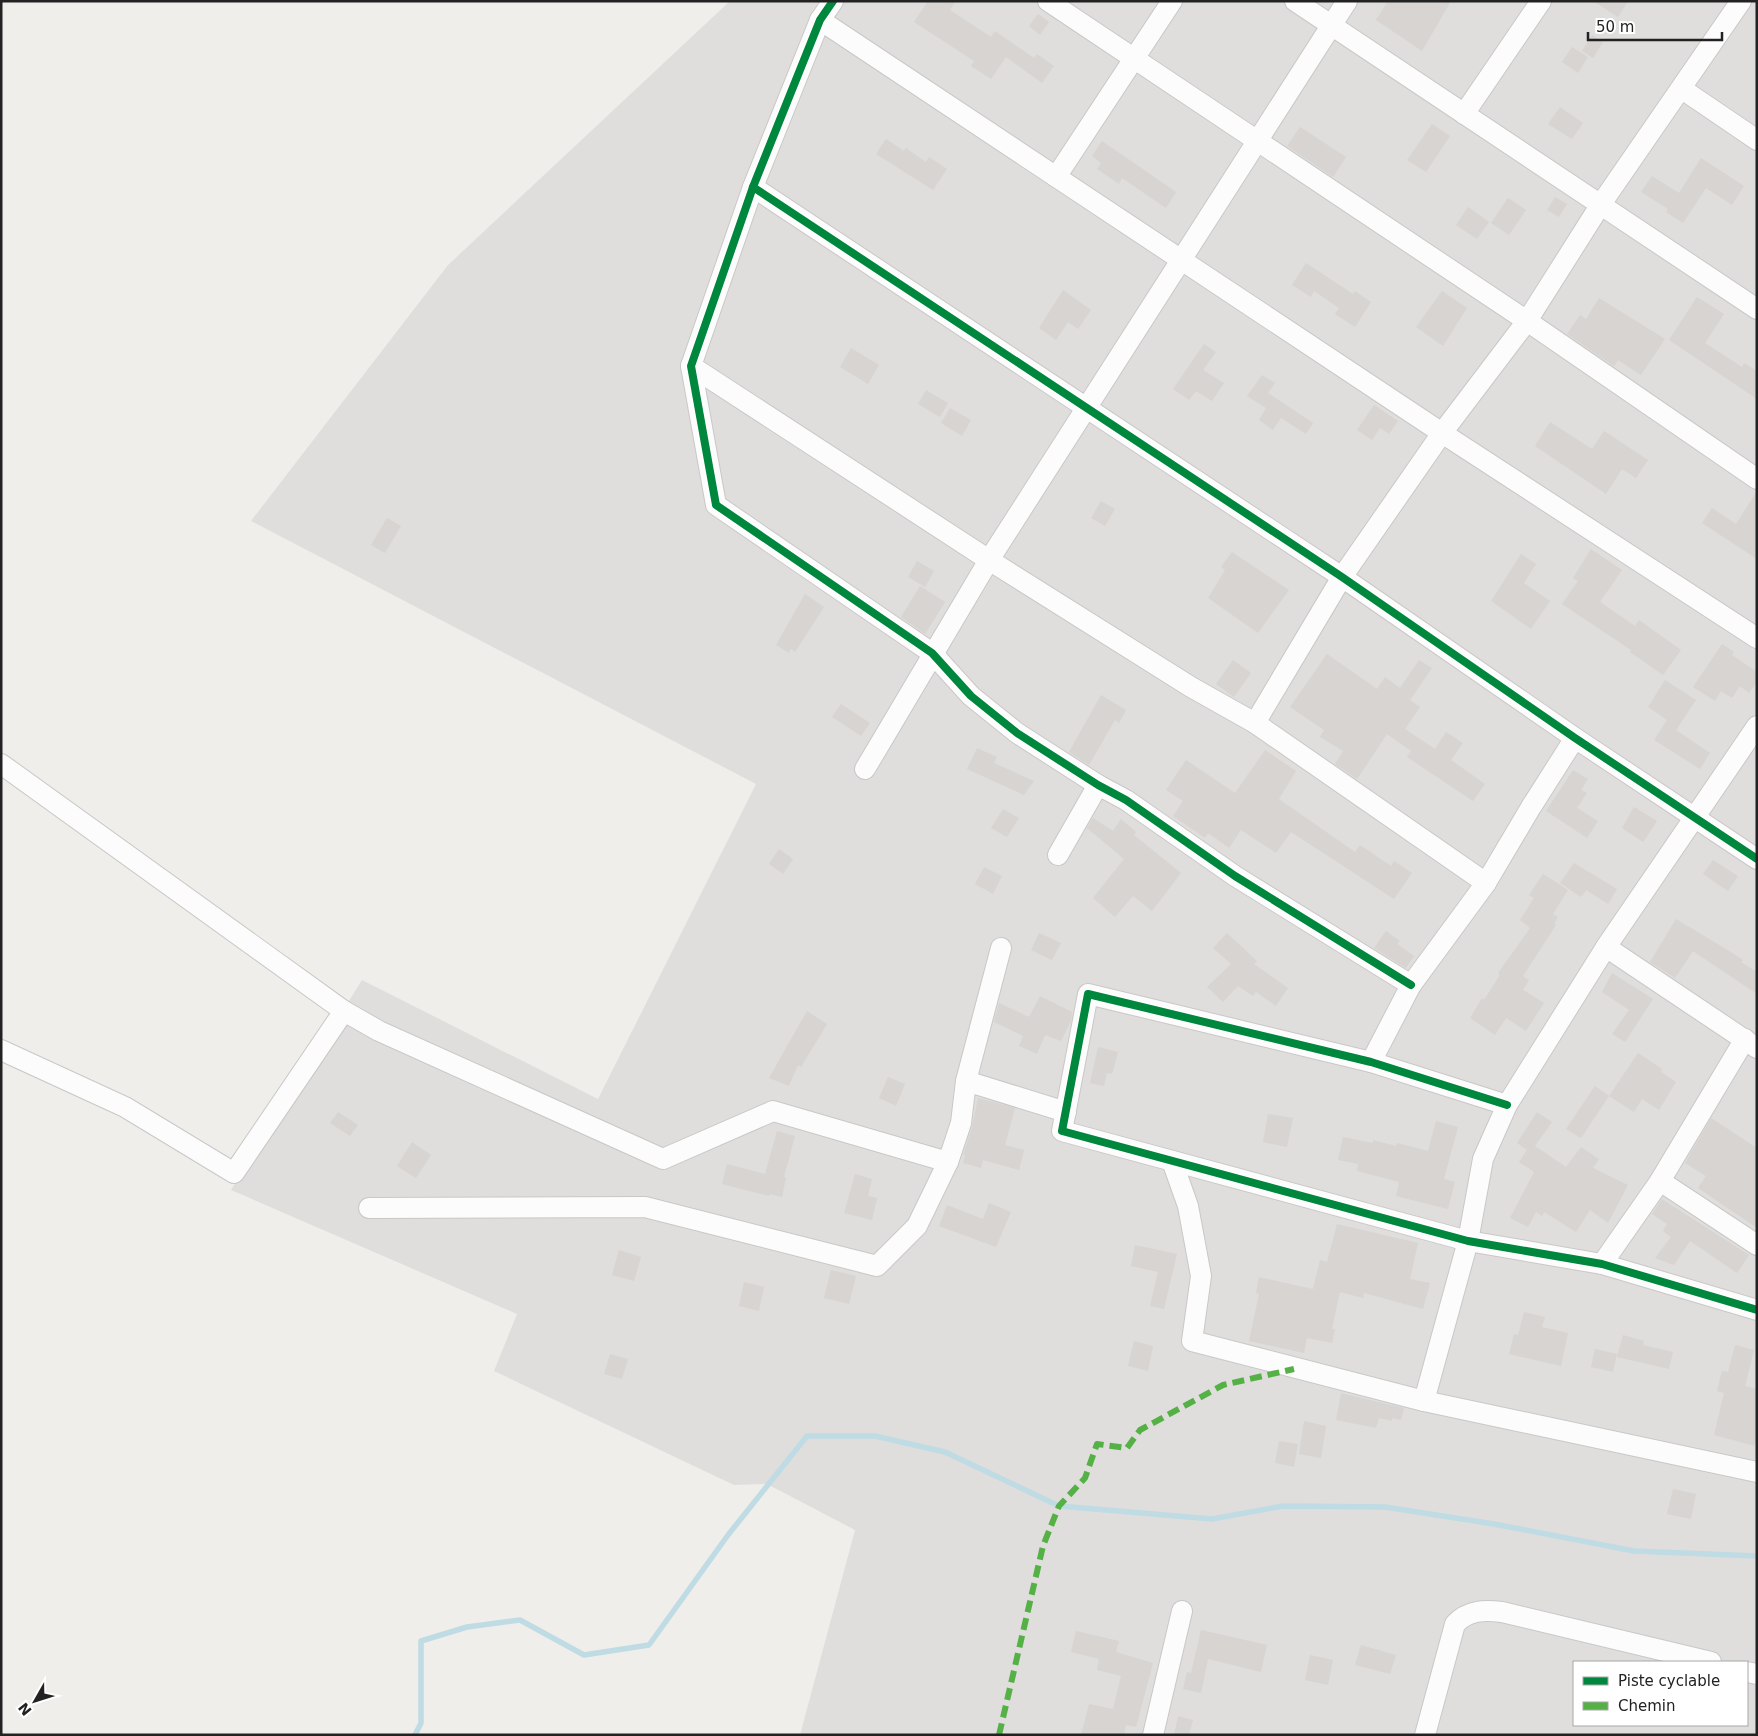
<svg xmlns="http://www.w3.org/2000/svg" width="1758" height="1736" viewBox="0 0 1758 1736" font-family="'DejaVu Sans',sans-serif">
<style>
.residential{fill:#dfdedc;fill-rule:evenodd}
.lines{fill:none;stroke-linecap:round;stroke-linejoin:round}
.stream{stroke:#bfdbe3;stroke-width:5.5}
.building{fill:#d7d4d2}
.minor-casing{stroke:#c9c8c7;stroke-width:22}
.minor{stroke:#fdfcfc;stroke-width:20}
.quiet{stroke:#55b145;stroke-width:6;stroke-dasharray:12 6;stroke-linecap:butt}
.cycleway-casing{stroke:#fff;stroke-width:11}
.cycleway{stroke:#00873e;stroke-width:8}
</style>
<rect width="100%" height="100%" fill="#f0eeeb"/>
<path class="residential" d="M730 1H1757V1735H800L855 1530 767 1484 734 1485 494 1371 517 1314 231 1190 362 980 598 1099 756 784 251 521 448 265ZM1574 1662H1747V1725H1574Z"/>
<g class="lines">
<path class="stream" d="M415 1735 421 1723V1641L467 1627 520 1620 584 1655 649 1645 728 1535 807 1436H875L945 1452 1059 1506 1212 1519 1283 1506 1385 1507 1494 1524 1634 1551 1757 1556"/>
</g>
<g class="building">
<path d="M928 1H956L950 10 991 37 995 31 1034 58 1037 54 1054 66 1042 83 1006 57 991 79 971 66 974 61 914 22Z"/>
<path d="M1388 1H1451L1422 51 1376 20Z"/>
<path d="M1593 1H1628L1618 17Z"/>
<path d="M1038 14 1049 22 1040 35 1029 26Z"/>
<path d="M1592 35 1603 42 1593 58 1582 51Z"/>
<path d="M1572 47 1588 57 1578 73 1562 62Z"/>
<path d="M1560 107 1583 123 1572 139 1548 124Z"/>
<path d="M1432 124 1450 136 1426 172 1407 160Z"/>
<path d="M1300 127 1346 157 1333 177 1287 146Z"/>
<path d="M886 139 904 151 906 148 926 162 929 157 947 169 933 190 876 154Z"/>
<path d="M1102 141 1176 192 1166 208 1122 178 1119 184 1097 169 1101 163 1092 156Z"/>
<path d="M1701 158 1744 186 1732 205 1706 188 1683 223 1666 212 1668 209 1641 192 1652 176 1679 193Z"/>
<path d="M1555 197 1567 204 1559 217 1547 210Z"/>
<path d="M1508 198 1526 210 1509 235 1491 223Z"/>
<path d="M1468 207 1489 222 1477 239 1456 225Z"/>
<path d="M1306 263 1353 294 1355 291 1371 302 1355 327 1335 314 1339 308 1314 291 1311 297 1292 285Z"/>
<path d="M1063 290 1091 310 1078 329 1068 322 1056 340 1039 328Z"/>
<path d="M1442 291 1467 308 1443 346 1416 327Z"/>
<path d="M1697 297 1724 314 1705 343 1742 367 1744 363 1757 371V399L1669 340Z"/>
<path d="M1599 298 1665 339 1641 375 1618 360 1614 366 1567 334 1580 315 1586 319Z"/>
<path d="M1204 344 1216 352 1203 370 1224 383 1212 401 1196 391 1189 400 1173 389Z"/>
<path d="M851 348 879 365 868 384 840 367Z"/>
<path d="M1262 375 1275 383 1268 393 1313 423 1306 434 1281 418 1273 430 1259 420 1266 408 1247 396Z"/>
<path d="M926 390 948 403 940 417 918 404Z"/>
<path d="M1374 405 1398 421 1389 434 1380 428 1372 440 1357 430Z"/>
<path d="M950 408 971 420 962 436 941 423Z"/>
<path d="M1550 422 1592 449 1604 431 1648 460 1636 478 1622 469 1606 494 1535 446Z"/>
<path d="M1757 491V559L1702 523 1712 508 1736 524Z"/>
<path d="M1101 501 1115 509 1105 526 1091 518Z"/>
<path d="M387 518 401 526 385 553 371 545Z"/>
<path d="M1591 549 1622 570 1600 602 1635 626 1639 620 1681 650 1663 675 1630 652 1631 650 1562 604 1578 581 1573 578Z"/>
<path d="M1232 552 1289 590 1258 633 1208 598 1225 570 1221 567Z"/>
<path d="M1521 554 1536 564 1524 583 1550 601 1531 629 1491 601Z"/>
<path d="M917 561 934 571 925 587 908 577Z"/>
<path d="M920 586 945 602 925 634 901 617Z"/>
<path d="M805 594 824 607 795 652 791 649 789 653 776 645Z"/>
<path d="M1722 644 1734 652 1732 655 1757 672V682L1749 693 1740 686 1732 698 1721 691 1715 701 1693 687Z"/>
<path d="M1327 654 1377 689 1385 677 1400 688 1419 660 1432 668 1410 700 1420 707 1405 729 1435 749 1446 732 1463 743 1451 760 1485 784 1473 801 1407 757 1411 751 1387 734 1357 779 1335 764 1343 751 1320 737 1324 730 1290 707Z"/>
<path d="M1233 660 1251 673 1234 697 1216 684Z"/>
<path d="M1665 680 1696 700 1676 730 1710 753 1700 769 1654 740 1667 720 1648 707Z"/>
<path d="M1101 695 1126 710 1119 723 1115 720 1089 765 1069 752Z"/>
<path d="M841 704 870 723 861 736 832 717Z"/>
<path d="M977 748 997 757 994 763 1034 781 1024 795 967 769Z"/>
<path d="M1265 750 1296 771 1279 799 1355 852 1360 845 1391 866 1394 861 1412 873 1394 899 1291 832 1276 853 1241 830 1229 848 1208 833 1205 838 1173 816 1183 801 1166 790 1186 760 1235 793Z"/>
<path d="M1573 770 1588 779 1581 790 1587 793 1577 808 1598 821 1587 838 1546 811Z"/>
<path d="M1634 807 1657 821 1643 842 1622 828Z"/>
<path d="M1003 809 1019 818 1007 837 991 828Z"/>
<path d="M1093 818 1113 831 1121 819 1136 832 1134 835 1181 873 1152 911 1133 896 1115 917 1093 898 1124 859 1087 828Z"/>
<path d="M779 849 793 859 783 874 769 864Z"/>
<path d="M1713 860 1738 876 1728 891 1703 874Z"/>
<path d="M1574 863 1617 889 1608 904 1586 890 1581 897 1560 883Z"/>
<path d="M984 867 1002 876 993 894 975 884Z"/>
<path d="M1543 874 1568 890 1553 914 1558 917 1554 924 1556 925 1523 976 1529 980 1523 990 1544 1003 1526 1031 1506 1018 1495 1035 1470 1018 1482 998 1484 1000 1500 975 1498 973 1530 928 1520 920 1534 898 1529 895Z"/>
<path d="M1676 919 1726 949 1743 960 1741 962 1757 972V994L1693 951 1675 978 1650 962Z"/>
<path d="M1386 931 1400 941 1397 944 1414 956 1406 968 1374 948Z"/>
<path d="M1039 933 1061 943 1052 960 1031 950Z"/>
<path d="M1227 933 1257 961 1254 964 1288 988 1276 1006 1256 992 1253 996 1238 986 1223 1002 1207 987 1231 964 1213 948Z"/>
<path d="M1612 973 1653 999 1625 1042 1612 1034 1629 1010 1602 992Z"/>
<path d="M1040 996 1072 1012 1071 1021 1061 1041 1045 1035 1037 1054 1019 1046 1023 1036 994 1022 999 1003 1029 1017Z"/>
<path d="M807 1011 827 1024 801 1067 798 1065 789 1086 769 1078Z"/>
<path d="M1098 1047 1118 1052 1112 1074 1107 1073 1104 1086 1090 1083Z"/>
<path d="M1638 1053 1662 1069 1661 1072 1676 1082 1659 1110 1642 1099 1634 1112 1609 1096Z"/>
<path d="M888 1077 905 1084 896 1106 879 1098Z"/>
<path d="M1595 1086 1609 1096 1581 1138 1566 1129Z"/>
<path d="M978 1098 1015 1108 1005 1145 1024 1150 1019 1170 983 1160 981 1168 963 1163 965 1155H963L972 1127Z"/>
<path d="M338 1112 358 1125 350 1136 330 1123Z"/>
<path d="M1537 1112 1552 1122 1535 1146 1566 1167 1581 1147 1599 1159 1593 1168 1628 1185 1608 1223 1590 1210 1576 1232 1544 1212 1542 1216 1536 1212 1528 1227 1510 1218 1534 1172 1519 1162 1527 1150 1517 1143Z"/>
<path d="M1268 1114 1293 1118 1287 1147 1263 1142Z"/>
<path d="M1711 1118 1757 1148V1228L1698 1188 1706 1176 1685 1163Z"/>
<path d="M1436 1121 1458 1127 1444 1179 1455 1182 1448 1209 1396 1196 1399 1182 1357 1171 1358 1164 1338 1160 1343 1137 1373 1143V1140L1396 1146 1397 1143 1428 1151Z"/>
<path d="M777 1131 795 1136 784 1177 786 1178 782 1197 770 1194 769 1196 722 1184 727 1164 765 1174Z"/>
<path d="M412 1142 431 1155 416 1178 397 1166Z"/>
<path d="M855 1174 872 1179 868 1196 877 1198 872 1220 844 1213Z"/>
<path d="M1662 1199 1749 1255 1737 1273 1690 1241 1674 1265 1655 1258 1671 1237 1663 1231 1667 1224 1652 1214Z"/>
<path d="M989 1203 1011 1212 996 1247 939 1226 947 1205 983 1219Z"/>
<path d="M1337 1224 1418 1243 1410 1279 1430 1283 1423 1309 1364 1293 1363 1298 1340 1292 1332 1329H1335L1332 1343 1307 1338 1304 1353 1249 1341 1259 1294 1256 1293 1259 1277 1313 1289 1320 1260 1327 1262Z"/>
<path d="M1135 1245 1177 1254 1164 1309 1150 1306 1158 1272 1131 1266Z"/>
<path d="M619 1250 641 1257 634 1281 612 1275Z"/>
<path d="M831 1270 856 1276 849 1304 824 1298Z"/>
<path d="M744 1282 764 1287 759 1311 739 1306Z"/>
<path d="M1524 1312 1545 1317 1542 1327 1568 1333 1561 1366 1509 1354 1514 1334 1518 1335Z"/>
<path d="M1623 1335 1644 1341 1643 1345 1673 1352 1669 1369 1617 1357Z"/>
<path d="M1134 1341 1153 1346 1148 1371 1128 1366Z"/>
<path d="M1735 1345 1754 1350 1745 1386 1757 1389V1437L1755 1446 1714 1435 1724 1393 1717 1391 1722 1371 1728 1372Z"/>
<path d="M1595 1349 1617 1354 1613 1372 1591 1367Z"/>
<path d="M610 1354 628 1359 622 1379 604 1374Z"/>
<path d="M1341 1393 1404 1408 1401 1420 1392 1418V1421L1379 1418 1376 1428 1336 1420Z"/>
<path d="M1304 1421 1326 1426 1321 1458 1299 1454Z"/>
<path d="M1279 1441 1298 1444 1294 1467 1275 1463Z"/>
<path d="M1673 1489 1696 1494 1691 1519 1667 1514Z"/>
<path d="M1201 1630 1267 1645 1261 1672 1208 1659 1201 1693 1183 1689 1187 1672 1191 1673Z"/>
<path d="M1076 1631 1119 1641 1116 1652 1153 1663 1136 1727 1126 1725 1124 1735H1081L1089 1704 1113 1709 1121 1676 1097 1670 1099 1659 1071 1652Z"/>
<path d="M1361 1645 1396 1655 1390 1674 1355 1665Z"/>
<path d="M1310 1655 1333 1660 1328 1685 1305 1680Z"/>
<path d="M1178 1716 1193 1720 1189 1735H1174Z"/>
</g>
<g class="lines">
<g class="minor-casing">
<g id="minor">
<path d="M833 1 820 20 753 187 691 366 716 505 932 653 971 696 1017 733 1098 785 1126 800 1235 876 1411 985"/>
<path d="M1048 1 1527 321 1757 479"/>
<path d="M1295 1 1757 309"/>
<path d="M820 20 1442 433 1757 638"/>
<path d="M1682 89 1757 140"/>
<path d="M1464 114 1541 1"/>
<path d="M1056 177 1172 1"/>
<path d="M753 187 1342 577 1575 738 1757 859"/>
<path d="M691 366 989 560 1191 687 1255 723 1486 883"/>
<path d="M1255 723 1342 577 1442 433 1527 321 1601 204 1741 1"/>
<path d="M1 764 344 1011 379 1031 663 1159 773 1111 948 1162"/>
<path d="M865 769 989 560 1347 1"/>
<path d="M1058 855 1098 785"/>
<path d="M1606 947 1757 1048"/>
<path d="M1 1050 125 1107 234 1173 344 1011"/>
<path d="M1371 1062 1411 985 1486 883 1531 807 1575 738"/>
<path d="M966 1081 1001 948"/>
<path d="M1507 1105 1371 1062 1088 994 1062 1131 1468 1241 1602 1264 1757 1310"/>
<path d="M1172 1161 1188 1206 1201 1276 1192 1341 1424 1401 1757 1472"/>
<path d="M1660 1181 1757 1245"/>
<path d="M369 1208 645 1207 877 1266 917 1226 948 1162 961 1123 966 1081 1066 1112"/>
<path d="M1602 1264 1660 1181 1745 1039"/>
<path d="M1424 1401 1468 1241 1483 1159 1507 1105 1606 947 1757 726"/>
<path d="M1747 1672 1757 1674"/>
<path d="M1153 1735 1182 1611"/>
<path d="M1425 1735 1455 1624C1468 1610 1484 1610 1502 1612L1711 1662"/>
</g>
</g>
<use href="#minor" class="minor"/>
<path class="quiet" d="M999 1735 1043 1546 1059 1506 1085 1478 1097 1444 1127 1448 1140 1430 1223 1385 1294 1369"/>
<g class="cycleway-casing">
<g id="cycleway">
<path d="M833 1 820 20 753 187 691 366 716 505 932 653 971 696 1017 733 1098 785 1126 800 1235 876 1411 985"/>
<path d="M753 187 1342 577 1575 738 1757 859"/>
<path d="M1507 1105 1371 1062 1088 994 1062 1131 1468 1241 1602 1264 1757 1310"/>
</g>
</g>
<use href="#cycleway" class="cycleway"/>
</g>
<rect width="1758" height="1736" fill="none" stroke="#222222" stroke-width="5"/>
<rect x="1573" y="1661" width="175" height="65" fill="#ffffff" stroke="#a7a7a7"/>
<rect x="1583" y="1677" width="25" height="8" fill="#00873e" stroke="#a7a7a7"/>
<text x="1618" y="1686" font-size="15" fill="#222222">Piste cyclable</text>
<rect x="1583" y="1702" width="25" height="8" fill="#55b145" stroke="#a7a7a7"/>
<text x="1618" y="1711" font-size="15" fill="#222222">Chemin</text>
<g transform="translate(35 1701) rotate(231)" stroke="#ffffff" stroke-width="4" paint-order="stroke">
<path d="M0-4L9 19L0 12L-9 19Z" fill="#222222"/>
<text y="-8" font-size="14" font-weight="bold" text-anchor="middle" fill="#222222">N</text>
</g>
<path d="M1588 32v8h134v-8" fill="none" stroke="#222222" stroke-width="2.5"/>
<text x="1596" y="32" font-size="15" fill="#222222" stroke="#ffffff" stroke-width="4" paint-order="stroke">50 m</text>
</svg>
